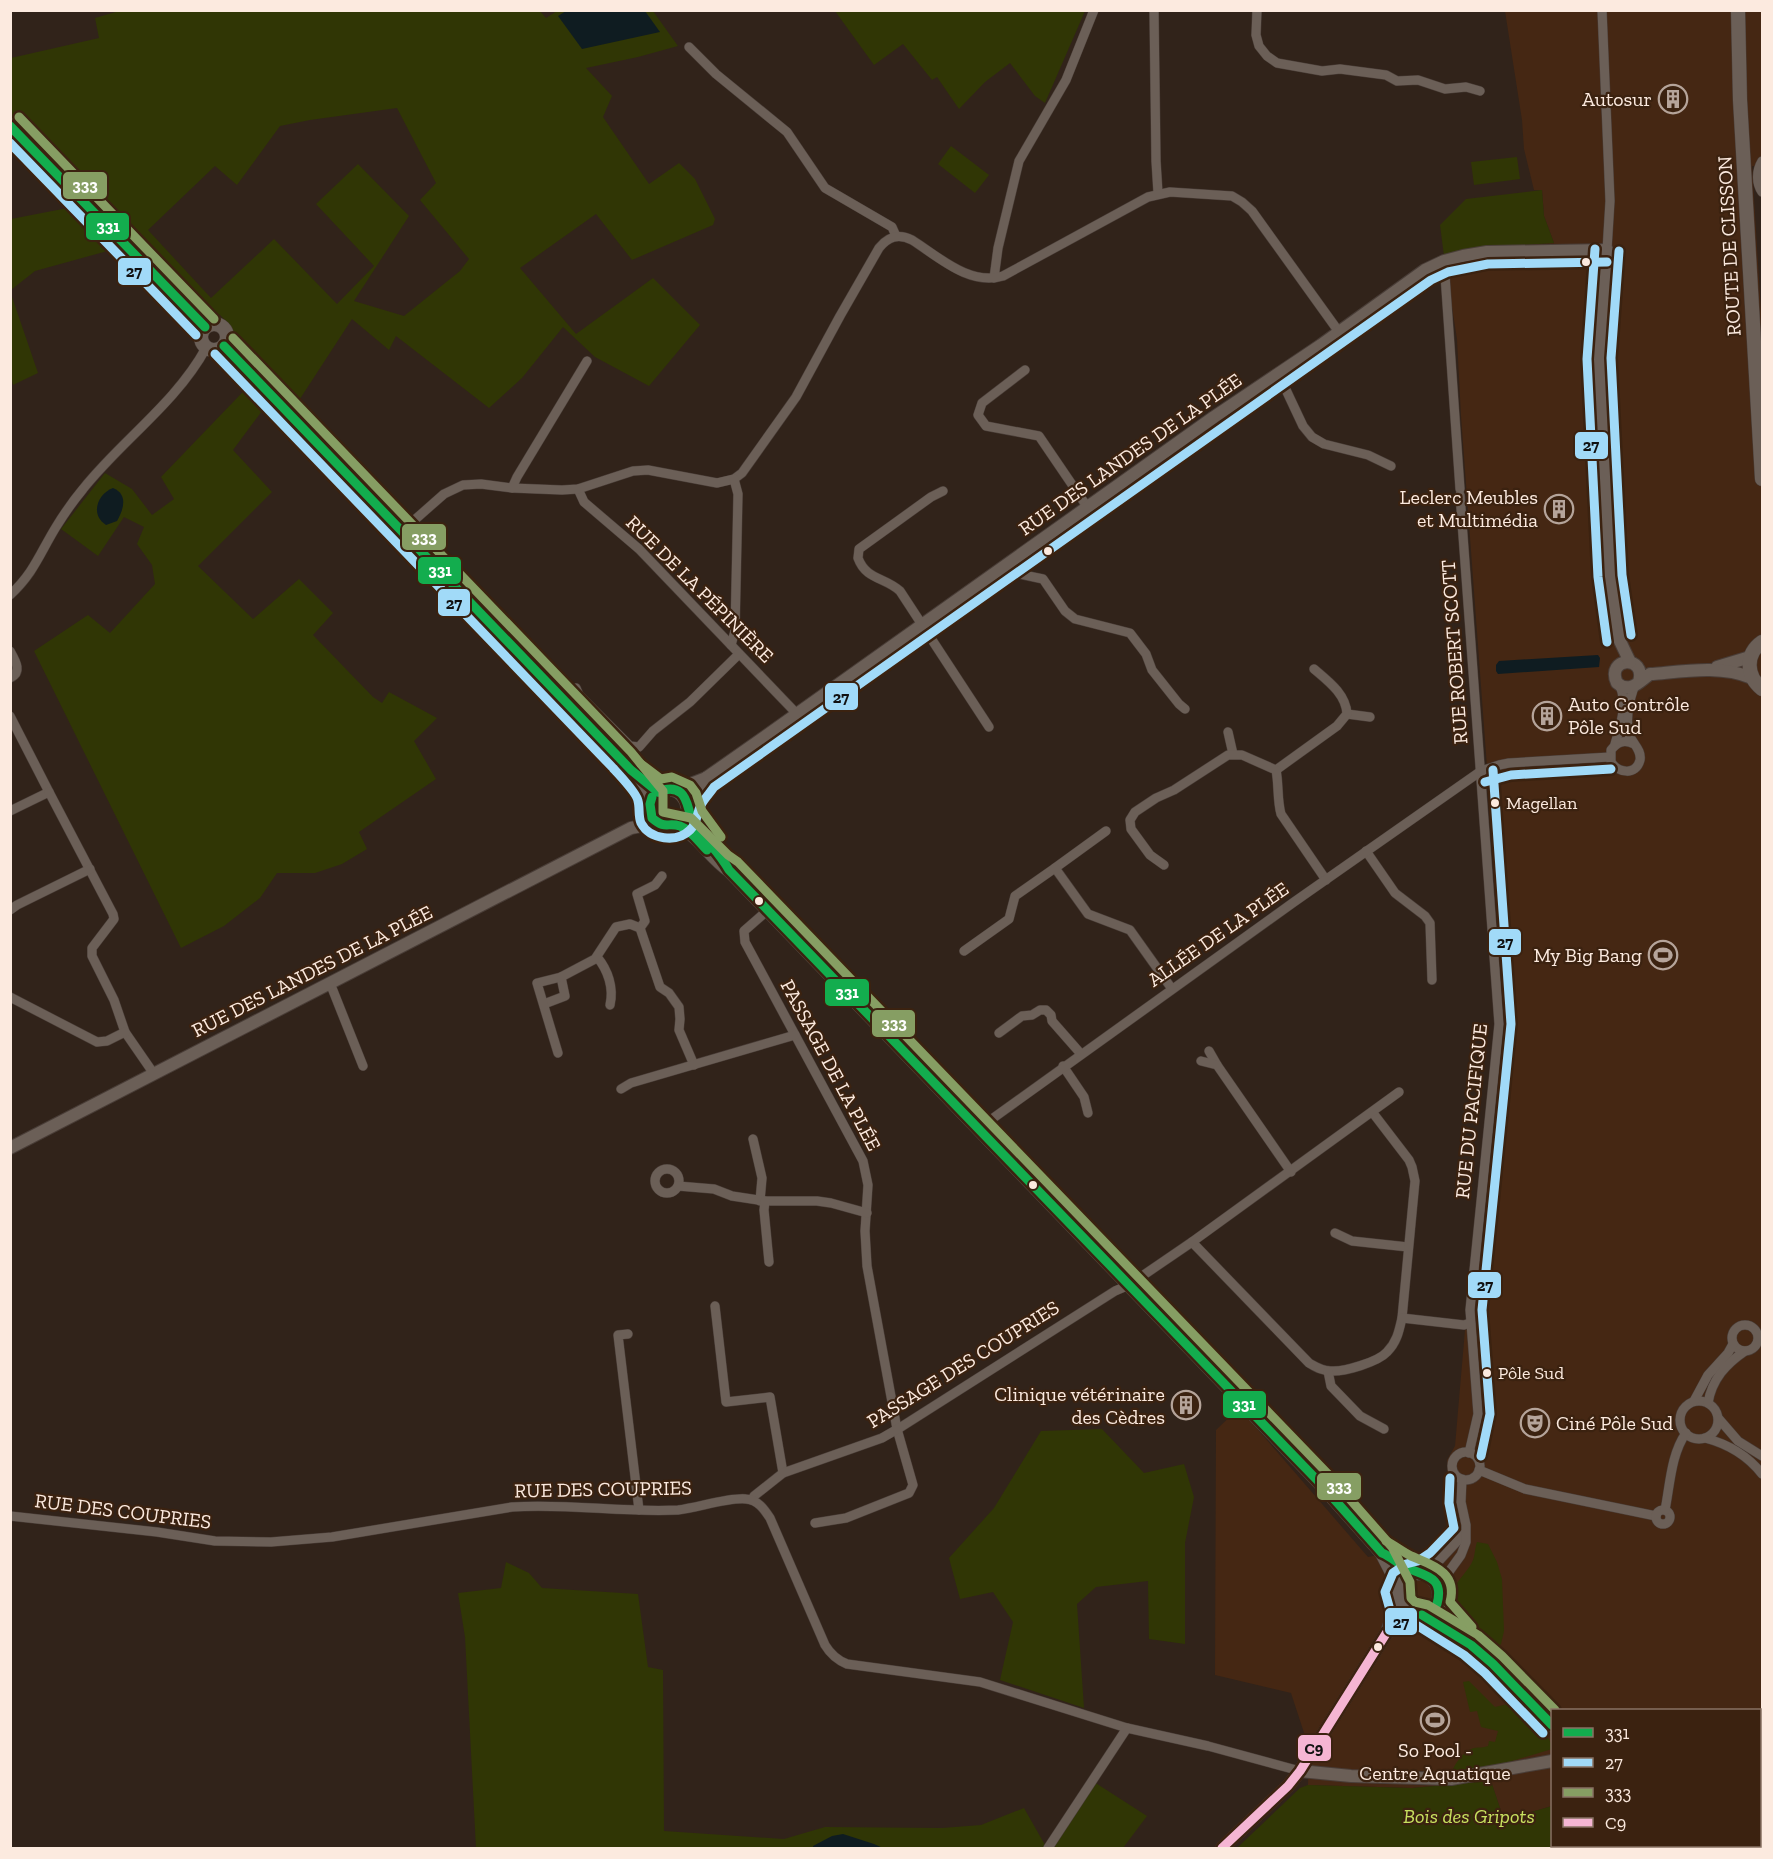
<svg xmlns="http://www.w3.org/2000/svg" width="1773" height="1859" viewBox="0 0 1773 1859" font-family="'Zilla Slab',serif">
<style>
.built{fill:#452713}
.green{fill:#303605;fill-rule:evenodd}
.water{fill:#0f1c21}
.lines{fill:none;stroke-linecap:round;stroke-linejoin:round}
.minor-casing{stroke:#493d37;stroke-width:10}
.tertiary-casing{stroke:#493d37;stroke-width:14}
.secondary-casing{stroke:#493d37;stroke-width:15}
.minor{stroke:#6b5f57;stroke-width:9}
.tertiary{stroke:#6b5f57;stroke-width:12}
.secondary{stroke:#6b5f57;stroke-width:14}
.bus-1-casing{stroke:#3b2210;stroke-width:14}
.bus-2-casing{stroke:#3b2210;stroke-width:14}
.bus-3-casing{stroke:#3b2210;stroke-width:14}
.bus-4-casing{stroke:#3b2210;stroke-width:14}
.bus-1{stroke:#13ad4e;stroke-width:9}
.bus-2{stroke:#a1daf8;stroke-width:9}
.bus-3{stroke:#869e63;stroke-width:9}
.bus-4{stroke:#f5b5d3;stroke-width:9}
.bus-dot{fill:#fceadf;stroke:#3b2210;stroke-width:2}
.labels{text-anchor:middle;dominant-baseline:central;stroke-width:4.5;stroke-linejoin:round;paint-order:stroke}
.bus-label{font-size:18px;fill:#fceadf;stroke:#3b2210;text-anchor:start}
.poi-label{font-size:20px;fill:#fceadf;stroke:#3b2210;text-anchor:end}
.street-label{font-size:20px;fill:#fceadf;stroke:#3b2210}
.park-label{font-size:20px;font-style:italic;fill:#c8e15f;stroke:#3b2210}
.line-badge{stroke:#3b2210;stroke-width:2}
.badge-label{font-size:16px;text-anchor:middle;font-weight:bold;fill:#fff}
.pale-badge-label{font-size:16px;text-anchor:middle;font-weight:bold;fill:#111}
</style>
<rect width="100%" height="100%" fill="#31231a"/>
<path class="built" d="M1505 11H1762V167L1752 166 1762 328V1741H1760V1710H1552V1806L1504 1820 1491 1781 1412 1788 1308 1785 1309 1748 1291 1693 1215 1675 1216 1430 1239 1408 1368 1557 1403 1550 1421 1555 1448 1531 1451 1487 1447 1476V1460L1455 1446 1473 1237 1483 1238 1506 1023 1461 416 1457 339 1444 256 1478 248 1554 243 1544 216 1542 190H1534L1524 149 1522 120Z"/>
<g class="green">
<path d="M123 10H539L546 18 557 11H653L678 46 638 57 586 68 612 96 603 117 649 184 679 163 695 179 715 219 713 225 632 260 596 214 520 268 576 334 653 278 700 325 649 386 595 357 563 327 522 378 489 408 396 336 389 350 352 319 296 405 279 388 233 450 272 492 198 566 253 619 299 579 333 613 313 635 373 697 382 703 389 692 437 718 414 741 436 779 359 832 367 849 342 864 315 873H277L260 898 224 926 181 948 34 651 88 615 110 633 155 584 152 565 137 544 144 527 124 517 98 556 61 529 105 473 132 489 152 515 174 499 161 477 262 372 240 349 231 326 220 315 202 310 189 330 185 321 122 247 35 271 11 290V219L78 206 11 139V58L99 38 95 18ZM397 108 436 183 420 200 469 259 460 271 404 316 354 301 409 216 358 164 316 204 374 266 337 304 274 239 211 298 148 230 215 166 237 185 280 126 310 120Z"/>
<path d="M835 11H1085L1045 103 1035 96 1010 63 985 82 959 109 937 77 932 80 903 44 874 65Z"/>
<path d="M951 146 989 175 975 193 938 164Z"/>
<path d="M1517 157 1520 179 1474 185 1471 162Z"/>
<path d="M1542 190 1544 216 1554 243 1478 248 1444 256 1440 225 1466 199Z"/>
<path d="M11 294 38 373 13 385 10 374Z"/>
<path d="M1102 1429 1144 1473 1184 1464 1194 1497 1185 1543V1644L1149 1639 1148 1581 1096 1587 1077 1604 1084 1708 1000 1680 1013 1622 993 1592 960 1599 949 1558 994 1508 1041 1431Z"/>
<path d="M1477 1542 1488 1544 1497 1562 1502 1579 1504 1631 1501 1644 1497 1648C1492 1643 1488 1635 1482 1630 1469 1620 1445 1607 1455 1587 1459 1578 1469 1570 1473 1560 1475 1555 1475 1547 1477 1542Z"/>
<path d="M506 1562 529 1573 542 1588 638 1594 648 1667 663 1670 664 1831 784 1839 825 1827 942 1828 981 1825 1024 1808 1045 1845 1091 1780 1147 1816 1123 1848H476L465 1637 458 1593 501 1588Z"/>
<path d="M1469 1681 1495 1707 1516 1702C1526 1713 1552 1734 1552 1749L1512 1761 1510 1763 1451 1774C1454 1765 1463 1751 1474 1748 1479 1747 1483 1748 1488 1746L1489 1741 1495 1742 1498 1731 1481 1727 1477 1711 1470 1712 1463 1682Z"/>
<path d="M1491 1781 1504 1820 1552 1806V1846H1750V1848H1237L1300 1788 1308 1785 1412 1788Z"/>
</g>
<g class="water">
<path d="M566 11H645L660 32 582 49 558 16Z"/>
<path d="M113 488C128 494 124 509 117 521L106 525C90 515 97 494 113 488Z"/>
<path d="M1598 655 1600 658 1599 667 1498 674 1496 671V665L1499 661Z"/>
<path d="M843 1834 874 1844 883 1848H813V1846L832 1836Z"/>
</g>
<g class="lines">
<g class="minor-casing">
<g id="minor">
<path d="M1154 10 1156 161 1158 193"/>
<path d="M1257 10 1256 35 1259 46 1267 56 1277 63 1322 71 1340 69 1386 75 1397 81 1418 80 1445 89 1466 87 1480 91"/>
<path d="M1602 10 1610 201 1607 250"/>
<path d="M689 47 716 74 787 132 825 188 892 227 896 236"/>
<path d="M1762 161C1756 171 1756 183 1762 192"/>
<path d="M1444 261 1460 489"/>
<path d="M994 278 998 248 1019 161 1066 80 1094 10"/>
<path d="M1025 370 982 403 978 415 986 426 1039 436 1088 508"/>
<path d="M1279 375 1303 426 1312 437 1324 444 1368 455 1391 466"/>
<path d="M512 488 517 477 587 361"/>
<path d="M578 489 584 502 639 549 797 714"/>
<path d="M943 491 931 497 859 549 858 558C866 580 885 577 900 591L989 727"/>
<path d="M1460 495 1499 1024 1470 1310 1478 1414 1469 1453"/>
<path d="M402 531 444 494 463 485 481 484 512 488 562 490 578 489 633 471 648 470 717 483 734 479 742 473 796 397 840 316 879 248C888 237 898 233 912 240 939 257 969 286 1003 276L1148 197 1170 192 1232 196 1242 202 1252 211 1339 332"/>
<path d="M1006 566 1010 572 1043 579 1065 611 1075 619 1130 633 1146 654 1152 670 1179 704 1185 709"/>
<path d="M10 595C34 573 40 553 56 527 64 514 73 501 83 489 121 441 176 403 206 348"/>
<path d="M731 645 735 631 738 494 734 479"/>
<path d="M10 651C15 660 23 672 10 678"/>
<path d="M576 688 579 695 630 746 639 747 653 731 690 702 739 654"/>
<path d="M1347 714 1370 717"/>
<path d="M10 716 49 792 10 811"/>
<path d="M1228 732 1233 754"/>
<path d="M1615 744C1620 726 1628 705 1620 686"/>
<path d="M1634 744C1624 739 1617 742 1611 750V762C1618 773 1636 776 1640 760 1642 750 1632 743 1629 734 1625 718 1629 702 1634 687"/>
<path d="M1276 770 1337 726 1347 714C1346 694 1328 681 1314 669"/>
<path d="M49 792 113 914 114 919 111 923 92 948V956L114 1000 125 1032 154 1074"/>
<path d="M1366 851 1395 893 1425 916 1430 923 1432 980"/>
<path d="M1164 865 1150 855 1131 829 1130 820 1135 812 1156 798 1174 790 1228 755H1242L1276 770C1279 785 1277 800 1281 814L1326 880"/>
<path d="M1055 868 1106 831"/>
<path d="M10 910 17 905 90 869"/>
<path d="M768 910 744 931 745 942 863 1161 868 1185 865 1231 867 1266 897 1429 913 1485 909 1493 846 1518 815 1523"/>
<path d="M640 928 645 921 637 894 655 885 662 876"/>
<path d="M964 951 1009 919 1015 896 1055 868 1088 914 1130 930 1172 989"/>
<path d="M597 957C608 970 614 988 610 1005"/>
<path d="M330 983 363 1066"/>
<path d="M10 997 97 1042 107 1041 125 1032"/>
<path d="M544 1004 565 996 561 977"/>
<path d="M999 1033 1022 1016 1032 1015 1040 1010H1046L1051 1015 1052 1021 1081 1054"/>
<path d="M1209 1051 1217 1065"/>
<path d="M558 1053 537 983 561 977 595 959 616 927 630 924 640 928 660 987 669 993 679 1007 680 1019 679 1030 694 1065"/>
<path d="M1201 1061 1217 1065 1291 1172"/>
<path d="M1063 1066 1084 1097 1088 1113"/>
<path d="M621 1089 631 1083 795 1035"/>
<path d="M978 1129 1294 902 1481 771 1499 765 1509 763 1610 757"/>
<path d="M753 1139 762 1178 760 1201"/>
<circle cx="667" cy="1181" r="12"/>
<path d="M678 1186 714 1189 732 1196 765 1201H817L831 1203 867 1213"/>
<path d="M765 1201 764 1210 769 1262"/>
<path d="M1335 1233 1352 1241 1408 1247"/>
<path d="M1192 1242 1309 1363C1316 1367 1322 1371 1331 1371 1344 1372 1378 1362 1387 1352 1397 1342 1399 1331 1402 1318L1415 1181 1412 1167 1409 1160 1373 1113"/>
<path d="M715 1306 726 1402 770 1397 783 1473"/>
<path d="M1402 1318 1464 1325 1470 1323"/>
<circle cx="1745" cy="1338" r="13"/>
<path d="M628 1334 618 1335 639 1510"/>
<path d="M1328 1371 1331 1386 1360 1416 1384 1429"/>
<circle cx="1699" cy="1420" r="19"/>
<path d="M1694 1401 1708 1375 1728 1353 1733 1344"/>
<path d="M1708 1403C1712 1379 1726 1364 1745 1351"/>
<path d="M1719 1419 1738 1441 1762 1456"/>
<path d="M1705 1438C1728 1444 1748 1456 1762 1474"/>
<circle cx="1466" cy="1466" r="14"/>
<path d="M1479 1470 1525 1489 1656 1516"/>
<path d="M752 1500 754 1496 783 1473 882 1438 901 1427 1115 1291 1129 1285 1192 1242 1399 1092"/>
<circle cx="1663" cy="1517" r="7"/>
<path d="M1665 1510C1670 1485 1671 1454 1686 1433"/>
<path d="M10 1516 157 1532 215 1541 271 1542 332 1537 512 1507C568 1503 623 1513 678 1510 697 1508 729 1497 746 1499 758 1500 764 1509 770 1518L825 1645C831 1655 837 1660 847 1664L980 1682 1127 1728 1208 1746 1300 1771"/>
<path d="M1422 1573 1438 1562 1465 1533"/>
<path d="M1439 1591 1448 1573 1461 1555 1466 1542V1525L1461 1502 1462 1479"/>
<path d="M1048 1848 1127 1728"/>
</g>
</g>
<g class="tertiary-casing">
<g id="tertiary">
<path d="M1717 667 1750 657"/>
<path d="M1639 682C1647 654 1605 657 1617 683 1630 694 1639 682 1650 674H1653C1686 671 1721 665 1752 678"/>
<path d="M675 790 706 778 766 736 1214 417 1321 345 1425 270 1444 261 1463 256 1487 252 1607 250 1599 358 1610 576 1619 639 1630 662"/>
<path d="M687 804 706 778"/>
<path d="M10 1148 631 828 657 823"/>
<path d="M1388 1632 1405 1619 1414 1615"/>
<path d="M1300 1771 1351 1776 1451 1779 1552 1761"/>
<path d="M1222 1848 1288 1786 1300 1771 1387 1632 1398 1600"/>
</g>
</g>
<g class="secondary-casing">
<g id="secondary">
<path d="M1738 10 1740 100 1762 479"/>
<path d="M10 125 205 327"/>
<circle cx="214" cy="337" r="13"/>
<path d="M224 346 622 760 652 797"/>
<path d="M1762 642C1745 654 1746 676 1762 689"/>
<path d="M688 810C682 828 665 831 652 818 650 812 648 807 651 800 658 786 677 785 685 799 688 803 687 808 689 812 692 822 700 832 707 840"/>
<path d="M677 825C698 834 710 857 729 870L1318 1481 1382 1553 1399 1586"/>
<path d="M1384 1553 1417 1573"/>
<circle cx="1418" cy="1594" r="21"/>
<path d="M1437 1604 1446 1617 1469 1640 1471 1645 1493 1664 1552 1725"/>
<path d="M1422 1615 1456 1636"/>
<path d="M1670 1846 1673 1848"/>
</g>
</g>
<use href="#minor" class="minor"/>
<use href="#tertiary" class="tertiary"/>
<use href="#secondary" class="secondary"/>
<g class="bus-1-casing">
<g id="bus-1">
<path d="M10 126 205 327"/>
<path d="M224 346 631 770 658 792"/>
<path d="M658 792C665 789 674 787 681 793 688 799 688 811 692 819 702 838 719 851 729 870L1318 1481 1382 1553C1390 1556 1396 1562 1403 1566 1423 1576 1445 1575 1437 1604"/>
<path d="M652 797 650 804 652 818C666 830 667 822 680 826 691 830 699 842 707 850"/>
<path d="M1422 1615 1471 1645 1493 1664 1552 1725"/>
</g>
</g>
<g class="bus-2-casing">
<g id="bus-2">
<path d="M10 143 196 335"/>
<path d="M1595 249 1587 359 1598 577 1607 642"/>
<path d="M1619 251 1611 358 1622 575 1631 635"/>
<path d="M215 354 613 768C619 775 637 793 638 801 640 808 638 816 641 823 650 840 677 843 690 830 698 823 696 814 701 805 704 799 710 793 714 787L1431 280 1448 272 1488 264 1607 262"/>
<path d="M1485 782 1511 775 1611 769"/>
<path d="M1481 1456 1490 1414 1482 1310 1511 1024 1493 770"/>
<path d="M1450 1478 1449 1503 1454 1528 1430 1553 1418 1561 1406 1564 1393 1573 1385 1592 1390 1610 1402 1623 1418 1626 1464 1655 1485 1673 1543 1733"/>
</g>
</g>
<g class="bus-3-casing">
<g id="bus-3">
<path d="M19 117 214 319"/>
<path d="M233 338 631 752 663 791V812L691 818 728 855 738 862 1327 1473 1392 1547 1410 1582 1411 1598 1415 1602 1428 1605 1478 1635 1502 1656 1555 1710"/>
<path d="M641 764 661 779 672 777 690 785 696 793 702 811 721 837"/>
<path d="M1386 1541C1394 1545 1403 1552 1411 1556 1432 1565 1458 1572 1450 1602L1472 1627"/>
</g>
</g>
<g class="bus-4-casing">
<path id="bus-4" d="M1222 1848 1288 1786 1300 1771 1387 1632"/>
</g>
<use href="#bus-1" class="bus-1"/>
<use href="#bus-2" class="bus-2"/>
<use href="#bus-3" class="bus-3"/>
<use href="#bus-4" class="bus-4"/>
</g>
<defs>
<g id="building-ring" transform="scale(1.5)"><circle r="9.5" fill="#3b2210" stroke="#b5a49a" stroke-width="1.5"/><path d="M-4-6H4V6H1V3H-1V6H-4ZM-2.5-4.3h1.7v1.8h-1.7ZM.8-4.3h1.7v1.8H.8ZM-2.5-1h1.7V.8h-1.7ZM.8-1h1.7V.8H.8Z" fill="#b5a49a"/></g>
<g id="stadium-ring" transform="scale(1.5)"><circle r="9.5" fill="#3b2210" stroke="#b5a49a" stroke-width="1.5"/><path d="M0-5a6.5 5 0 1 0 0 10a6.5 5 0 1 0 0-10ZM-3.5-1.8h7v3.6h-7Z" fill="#b5a49a"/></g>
<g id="theatre-ring" transform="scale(1.5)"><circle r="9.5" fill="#3b2210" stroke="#b5a49a" stroke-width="1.5"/><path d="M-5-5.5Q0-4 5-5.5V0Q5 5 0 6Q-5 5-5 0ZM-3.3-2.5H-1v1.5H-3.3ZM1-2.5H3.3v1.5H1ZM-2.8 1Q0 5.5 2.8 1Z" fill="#b5a49a"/></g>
</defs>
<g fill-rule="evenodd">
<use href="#building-ring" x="1673" y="99"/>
<use href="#building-ring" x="1559" y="509"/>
<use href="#building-ring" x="1547" y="716"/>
<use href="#stadium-ring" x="1663" y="955"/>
<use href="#building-ring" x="1186" y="1405"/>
<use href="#theatre-ring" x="1535" y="1423"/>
<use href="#stadium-ring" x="1435" y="1720"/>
</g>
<g class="bus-dot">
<circle cx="1586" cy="262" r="5"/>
<circle cx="1048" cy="551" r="5"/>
<circle cx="1495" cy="803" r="5"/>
<circle cx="759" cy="901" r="5"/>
<circle cx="1033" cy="1185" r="5"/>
<circle cx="1487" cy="1373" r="5"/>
<circle cx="1378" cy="1647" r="5"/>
</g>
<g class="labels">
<g class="bus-label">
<text x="1506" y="803">Magellan</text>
<text x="1498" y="1373">Pôle Sud</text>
</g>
<g class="poi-label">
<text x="1652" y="99">Autosur</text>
<text x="1538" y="497">Leclerc Meubles<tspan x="1538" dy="23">et Multimédia</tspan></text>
<text x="1568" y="704" text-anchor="start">Auto Contrôle<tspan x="1568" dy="23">Pôle Sud</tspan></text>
<text x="1642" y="955">My Big Bang</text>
<text x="1165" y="1394">Clinique vétérinaire<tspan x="1165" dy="23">des Cèdres</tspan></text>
<text x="1556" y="1423" text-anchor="start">Ciné Pôle Sud</text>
<text x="1435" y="1750" text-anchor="middle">So Pool -<tspan x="1435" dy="23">Centre Aquatique</tspan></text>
</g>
<g class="street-label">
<text transform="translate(1729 246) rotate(-93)">ROUTE DE CLISSON</text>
<text transform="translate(1130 454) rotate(-35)">RUE DES LANDES DE LA PLÉE</text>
<text transform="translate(700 589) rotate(45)">RUE DE LA PÉPINIÈRE</text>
<text transform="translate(1454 652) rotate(-94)">RUE ROBERT SCOTT</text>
<text transform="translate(1218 934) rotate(-35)">ALLÉE DE LA PLÉE</text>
<text transform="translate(312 971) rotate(-27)">RUE DES LANDES DE LA PLÉE</text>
<text transform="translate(831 1065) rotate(62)">PASSAGE DE LA PLÉE</text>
<text transform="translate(1471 1111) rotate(-84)">RUE DU PACIFIQUE</text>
<text transform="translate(963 1364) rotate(-32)">PASSAGE DES COUPRIES</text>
<text transform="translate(603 1489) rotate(-1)">RUE DES COUPRIES</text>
<text transform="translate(123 1511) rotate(7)">RUE DES COUPRIES</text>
</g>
<g class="park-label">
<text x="1469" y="1816">Bois des Gripots</text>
</g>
</g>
<g class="line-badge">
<rect x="62" y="171" width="46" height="29" rx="6" fill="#869e63"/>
<rect x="85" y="212" width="45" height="29" rx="6" fill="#13ad4e"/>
<rect x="117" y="257" width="35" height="29" rx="6" fill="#a1daf8"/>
<rect x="1574" y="431" width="35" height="29" rx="6" fill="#a1daf8"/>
<rect x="401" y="523" width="46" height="28" rx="6" fill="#869e63"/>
<rect x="417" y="556" width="45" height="29" rx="6" fill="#13ad4e"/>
<rect x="437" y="588" width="34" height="29" rx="6" fill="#a1daf8"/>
<rect x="824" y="682" width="35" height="29" rx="6" fill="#a1daf8"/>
<rect x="1488" y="928" width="34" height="28" rx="6" fill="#a1daf8"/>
<rect x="824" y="978" width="46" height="29" rx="6" fill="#13ad4e"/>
<rect x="871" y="1009" width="45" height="29" rx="6" fill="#869e63"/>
<rect x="1467" y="1271" width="35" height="28" rx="6" fill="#a1daf8"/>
<rect x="1222" y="1390" width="45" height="29" rx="6" fill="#13ad4e"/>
<rect x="1316" y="1472" width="46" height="29" rx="6" fill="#869e63"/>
<rect x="1384" y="1607" width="34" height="29" rx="6" fill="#a1daf8"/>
<rect x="1297" y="1734" width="35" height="28" rx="6" fill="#f5b5d3"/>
</g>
<g class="badge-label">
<text x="85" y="191">333</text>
<text x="108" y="232">331</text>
<text x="424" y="543">333</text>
<text x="440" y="576">331</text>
<text x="847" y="998">331</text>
<text x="894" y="1029">333</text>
<text x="1244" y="1410">331</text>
<text x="1339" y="1492">333</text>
</g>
<g class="pale-badge-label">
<text x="134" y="277">27</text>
<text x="1591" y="451">27</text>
<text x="454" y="609">27</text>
<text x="841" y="703">27</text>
<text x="1505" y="948">27</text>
<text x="1485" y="1291">27</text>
<text x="1401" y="1628">27</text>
<text x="1314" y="1754">C9</text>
</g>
<rect width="1773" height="1859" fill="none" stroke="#fceadf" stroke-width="24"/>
<rect x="1551" y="1709" width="210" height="138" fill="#3b2210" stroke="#887263" stroke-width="1.5"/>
<rect x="1563" y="1728" width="30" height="9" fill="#13ad4e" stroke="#887263" stroke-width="1.5"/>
<text x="1605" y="1739" font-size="18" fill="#fceadf">331</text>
<rect x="1563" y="1758" width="30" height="9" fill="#a1daf8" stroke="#887263" stroke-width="1.5"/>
<text x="1605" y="1769" font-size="18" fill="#fceadf">27</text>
<rect x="1563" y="1788" width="30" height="9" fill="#869e63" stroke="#887263" stroke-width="1.5"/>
<text x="1605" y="1799" font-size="18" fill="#fceadf">333</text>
<rect x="1563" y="1818" width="30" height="9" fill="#f5b5d3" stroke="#887263" stroke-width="1.5"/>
<text x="1605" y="1829" font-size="18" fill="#fceadf">C9</text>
</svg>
